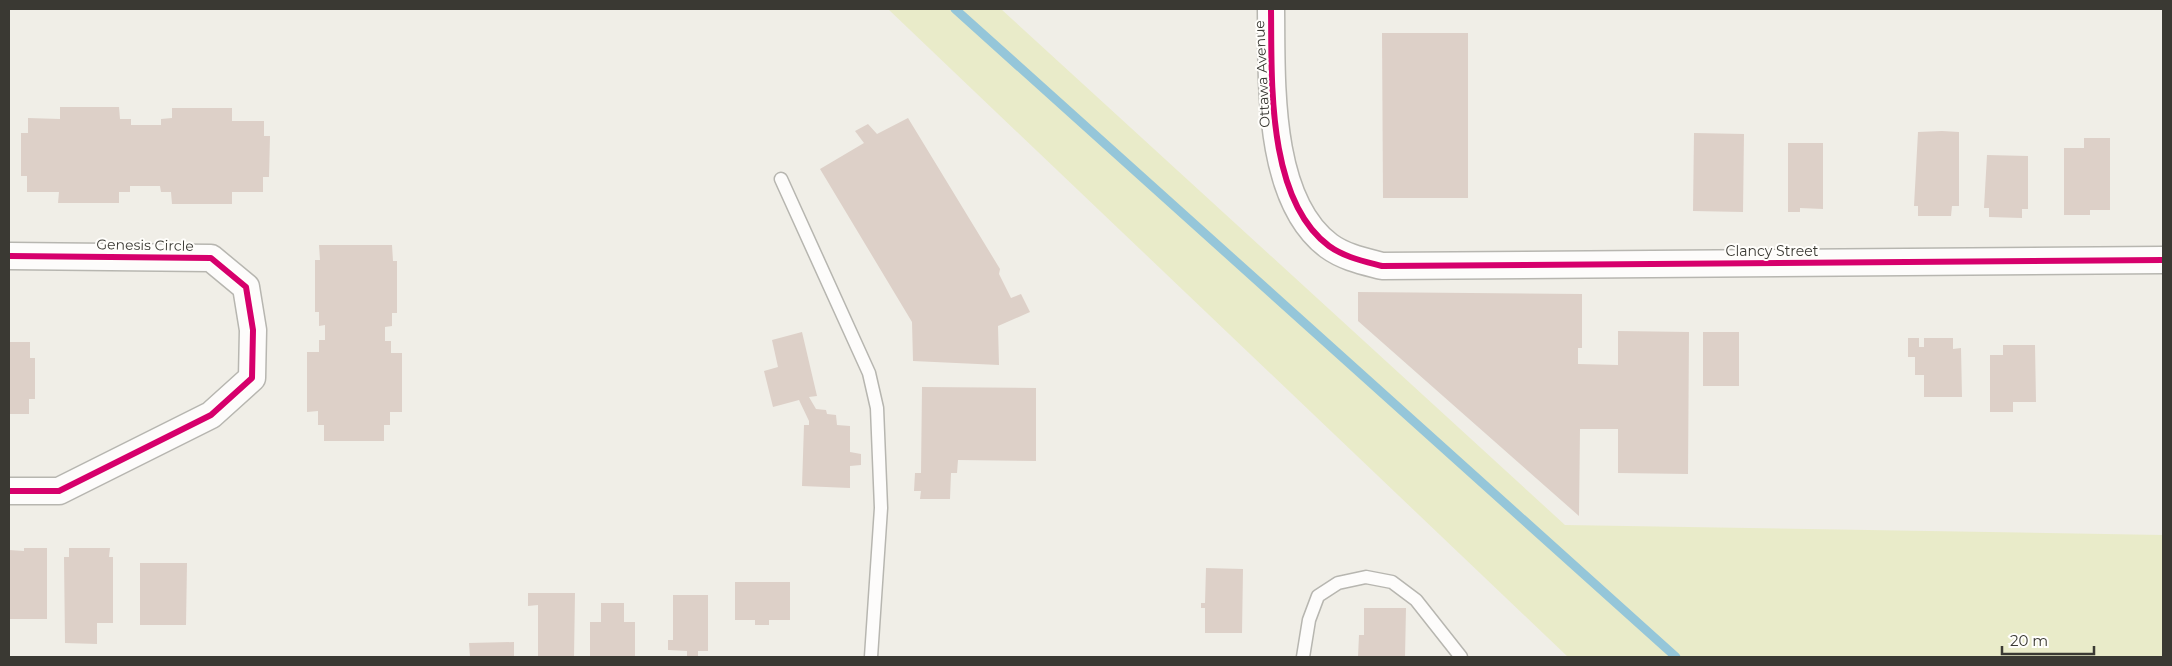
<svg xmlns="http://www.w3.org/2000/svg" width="2172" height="666" viewBox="0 0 2172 666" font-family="Montserrat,sans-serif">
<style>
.green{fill:#e9ebc9}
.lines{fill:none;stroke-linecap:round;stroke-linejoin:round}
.stream{stroke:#95c6d9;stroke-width:9}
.building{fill:#ddd0c8}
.service-casing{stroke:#b7b6b0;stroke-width:15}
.minor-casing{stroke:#b7b6b0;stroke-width:29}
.service{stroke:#fdfcfb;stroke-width:12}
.minor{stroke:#fdfcfb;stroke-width:26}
.cycleway-casing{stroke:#fffefb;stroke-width:9}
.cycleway{stroke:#d6006c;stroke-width:6}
.labels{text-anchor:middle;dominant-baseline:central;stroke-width:4;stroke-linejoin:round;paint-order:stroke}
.street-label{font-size:14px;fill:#3a3933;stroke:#fffefb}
</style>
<rect width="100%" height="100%" fill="#f0eee7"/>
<path class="green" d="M888 9H1001L1565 525 2163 535V657H1568Z"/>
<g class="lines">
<path class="stream" d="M955 9 1676 657"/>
</g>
<g class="building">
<path d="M1382 33H1468V198H1383Z"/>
<path d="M60 107H119L120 119H131V125H161V119L172 118V108H232V121H264V136H270L269 177H263V192H232V204H172L171 192H161L160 186H130V192H119V203H58L59 192H27V176H21V133H28V118L60 119Z"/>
<path d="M908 118 1000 269 999 274 1011 298 1021 294 1030 312 998 326 999 365 913 361 912 322 820 169 864 143 855 131 868 124 877 134Z"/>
<path d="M1942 131 1959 132V206H1952L1951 216H1918V206H1914L1918 132Z"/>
<path d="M1694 133 1744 134 1743 212 1693 211Z"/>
<path d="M2084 138H2110V210H2090V215H2064V148H2084Z"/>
<path d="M1788 143H1823V209L1800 208V212H1788Z"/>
<path d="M1987 155 2028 156V209H2022V218L1989 217V208H1984Z"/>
<path d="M319 245H392L393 261H397V313H392V326L385 327V341H391V353H402V412H390V425H384V441H324V425H318V411L307 412V352H319V340H325V325L319 326V312H315V260H320Z"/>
<path d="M1358 292 1582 294V348H1578V364L1618 365V331L1689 332 1688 474 1618 473V429H1580L1579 516 1358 321Z"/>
<path d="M802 332 817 396 809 397 816 409 826 410 827 414 836 415 837 425 850 426V452L861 454V465L850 466V488L802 486 804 425H809V421L799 400 773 407 764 371 778 367 772 340Z"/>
<rect x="1703" y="332" width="36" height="54"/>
<path d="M1908 338H1919V347H1924V338H1953V349L1961 348 1962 397H1924V375H1915V357H1908Z"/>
<path d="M9 342H30V358H35V399H29V414H9Z"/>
<path d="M2003 345H2035L2036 402H2013V412H1990V355H2003Z"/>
<path d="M922 387 1036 388V461L958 460 957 473H951L950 499H920L921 491H914L915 473H921Z"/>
<path d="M24 548H47V619H9V550L24 551Z"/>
<path d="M69 548H110L109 557H113V623H97V644L65 643 64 557H69Z"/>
<path d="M140 563H187L186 625H140Z"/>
<path d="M1206 568 1243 569 1242 633H1205V608H1201V603H1205Z"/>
<path d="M735 582H790V620H769V625H755V620H735Z"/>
<path d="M528 593H575L574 657H538V605L528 606Z"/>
<path d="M673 595H708V651H698V657H687V651L668 650V640H673Z"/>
<path d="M601 603H624V622H635V657H590V622H601Z"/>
<path d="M1364 608H1406L1405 657H1358L1359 635H1364Z"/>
<path d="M514 642V657H470L469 643Z"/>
</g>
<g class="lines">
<g class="service-casing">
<g id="service">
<path d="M781 179 869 373 877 408 881 508 871 657"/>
<path d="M1303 657 1309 620 1318 596 1338 583 1366 577 1392 582 1416 600 1461 657"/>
</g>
</g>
<g class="minor-casing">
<g id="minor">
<path d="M1271 9C1272 78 1266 199 1329 246 1344 257 1363 261 1382 266L2163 260"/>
<path d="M9 256 211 258 246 287 253 330 252 378 211 415 59 491H9"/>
</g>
</g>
<use href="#service" class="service"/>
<use href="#minor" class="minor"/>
<g class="cycleway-casing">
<g id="cycleway">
<path d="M1271 9C1272 78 1266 199 1329 246 1344 257 1363 261 1382 266L2163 260"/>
<path d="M9 256 211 258 246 287 253 330 252 378 211 415 59 491H9"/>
</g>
</g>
<use href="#cycleway" class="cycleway"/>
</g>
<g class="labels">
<g class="street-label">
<text transform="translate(1262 74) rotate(-93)">Ottawa Avenue</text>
<text transform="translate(145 245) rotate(1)">Genesis Circle</text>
<text x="1772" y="251">Clancy Street</text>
</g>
</g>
<rect width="2172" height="666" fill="none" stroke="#3a3933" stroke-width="20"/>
<path d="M2002 646v8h92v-8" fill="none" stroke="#3a3933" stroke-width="2.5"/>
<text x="2010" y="646" font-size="15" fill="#3a3933" stroke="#fffefb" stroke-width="4" paint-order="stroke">20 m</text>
</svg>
